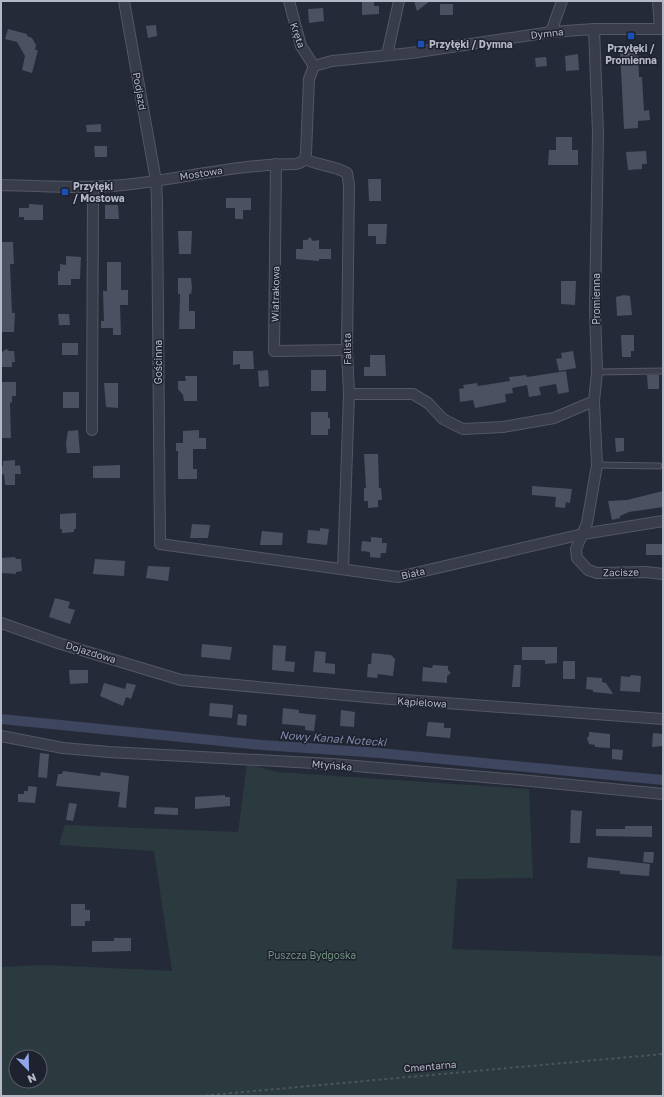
<svg xmlns="http://www.w3.org/2000/svg" width="664" height="1097" viewBox="0 0 664 1097" font-family="'Golos Text',sans-serif">
<style>
.green{fill:#2b3a3e;fill-rule:evenodd}
.lines{fill:none;stroke-linecap:round;stroke-linejoin:round}
.canal{stroke:#3d455f;stroke-width:10}
.building{fill:#4c5162}
.lane-casing{stroke:#545764;stroke-width:7}
.street-casing{stroke:#545764;stroke-width:12}
.path{stroke:#49555b;stroke-width:2;stroke-dasharray:3 3;stroke-linecap:butt}
.lane{stroke:#393c49;stroke-width:5}
.street{stroke:#393c49;stroke-width:10}
.transit-dot{fill:#1a4fb4;stroke:#1e212e;stroke-width:1.5}
.labels{text-anchor:middle;dominant-baseline:central;stroke-width:3;stroke-linejoin:round;paint-order:stroke}
.street-label{font-size:10px;fill:#b4b7c5;stroke:#1e212e}
.poi-label{font-size:10px;font-weight:bold;fill:#b4b7c5;stroke:#1e212e;text-anchor:start}
.park-label{font-size:10px;fill:#6e937e;stroke:#1e212e}
.water-label{font-size:11px;font-style:italic;fill:#8089a9;stroke:#1e212e}
</style>
<rect width="100%" height="100%" fill="#252a38"/>
<path class="green" d="M247 764 277 772 529 789 533 878 457 879 452 949 663 956V1096H1V967L46 965 172 971 154 851 59 845 65 825 238 832ZM16 1057H40V1081H16Z"/>
<g class="lines">
<path class="canal" d="M1 719 262 745 379 753 663 780"/>
</g>
<g class="building">
<path d="M362 1H374V6H379V14L362 15Z"/>
<path d="M414 1H430L417 11Z"/>
<rect x="440" y="4" width="13" height="11"/>
<path d="M323 8 324 21 309 23 308 9Z"/>
<path d="M156 25 157 36 148 38 146 26Z"/>
<path d="M8 29 27 34V36L32 38 36 45 35 50H38L32 73 22 70 25 56 17 42 5 39Z"/>
<path d="M620 50H638L639 77H642L644 111 649 110 650 120 638 121V128L624 129Z"/>
<path d="M578 54 579 70 566 71 565 56Z"/>
<path d="M546 57 547 66 536 67 535 58Z"/>
<path d="M101 124V132H87L86 125Z"/>
<path d="M556 137H572V150H578V165H548L549 150H556Z"/>
<path d="M94 146H107V157H95Z"/>
<path d="M646 151 647 164H642V169L628 170 626 152Z"/>
<path d="M368 179H381V201H369Z"/>
<path d="M226 198H251V210H243V219H235V208H226Z"/>
<path d="M29 204 43 205V220H24V217H19V208H29Z"/>
<path d="M105 205H118L119 219H105Z"/>
<path d="M368 224H387L386 244H376V236H368Z"/>
<path d="M178 231H192L191 254H179Z"/>
<path d="M310 237 313 241 319 240V249H331V259H319V261L296 259V249H303V240H307Z"/>
<path d="M1 242H13L14 264H10L12 313H15L14 332H1Z"/>
<path d="M66 256 81 257 80 279H71V285H58V271H60V264L66 265Z"/>
<path d="M107 262H121V290H128V305H120L121 335H113V328H101V321H104L103 291H107Z"/>
<path d="M178 278H191L192 288 191 294H189V311H195V329H179L180 294H178Z"/>
<path d="M561 281H576L575 305 561 304Z"/>
<path d="M624 295 630 296 632 315 617 316 616 297Z"/>
<path d="M58 314H69L70 325H59Z"/>
<path d="M621 335H634V351H631V357H622Z"/>
<rect x="62" y="343" width="16" height="12"/>
<path d="M6 349 9 351H14L15 362H12V367H1V353Z"/>
<path d="M233 351H253L254 369H240V364L233 365Z"/>
<path d="M573 351 576 368 559 371 556 359 562 358 561 353Z"/>
<path d="M370 355H385L386 376H364V367H370Z"/>
<path d="M268 370 269 386 259 387 258 371Z"/>
<rect x="311" y="370" width="15" height="21"/>
<path d="M566 371 569 392 558 394 556 384 539 387 541 395 529 397 527 385 512 388 513 393 505 394 506 402 475 408 473 400 460 402 459 389 464 388 463 385 477 383 478 386 510 381 509 377 518 376 526 375 527 377Z"/>
<path d="M647 375H659V389H648Z"/>
<path d="M185 376H197V401H184L183 395 178 389V381H186Z"/>
<path d="M1 382H16V396H12V402L10 403 11 438H1Z"/>
<path d="M104 383H118V408L106 407Z"/>
<rect x="63" y="392" width="16" height="16"/>
<path d="M311 412H328V418H330V429H328V435H311Z"/>
<path d="M78 430 80 453H67L66 443 68 431Z"/>
<path d="M199 430V438H206V449H193V469H197V479H178V451H176V443H183V431Z"/>
<path d="M615 438H624V451L616 452Z"/>
<path d="M364 454H378L379 488H381L382 500H378V507L368 508V501H364V488H366Z"/>
<path d="M15 460V466L20 465 21 474H15V485H5L4 474 1 475V466H3V461Z"/>
<path d="M120 465V478H93V466Z"/>
<path d="M532 486 572 489 570 503 566 502 565 508 555 507 556 497 532 495Z"/>
<path d="M663 491V507L629 512 620 516V518L612 520 608 501 627 500Z"/>
<path d="M76 513V529H74V532L62 533V529H60V514Z"/>
<path d="M192 524 210 525 208 538H190Z"/>
<path d="M320 528 329 529 327 545 307 543 308 530 320 531Z"/>
<path d="M262 531 283 533 282 545H260Z"/>
<path d="M371 537 382 538V543H387L386 553H381L380 558 370 557V552L361 551 362 541 371 542Z"/>
<rect x="646" y="544" width="17" height="11"/>
<path d="M15 557 16 559H21L22 571 16 572V574L2 573 1 558Z"/>
<path d="M95 559 125 561 124 576 93 574Z"/>
<path d="M148 566 170 567 168 581 146 578Z"/>
<path d="M55 598 70 602 68 608 75 610 70 624 49 617Z"/>
<path d="M202 644 232 647 230 660 201 657Z"/>
<path d="M273 645 286 646 285 661 295 662 294 672 272 670Z"/>
<path d="M522 647H557V663L545 664V660H522Z"/>
<path d="M315 651 326 652 325 663 335 664V674L313 672Z"/>
<path d="M372 653 391 655 395 659 393 676 378 674 377 678 367 677 368 664H371Z"/>
<rect x="563" y="661" width="12" height="18"/>
<path d="M433 665 448 666V670L451 673 447 676V683L422 681 423 667 432 668Z"/>
<path d="M514 665H521L520 687H512Z"/>
<path d="M69 670H88V683L70 684Z"/>
<path d="M631 675 641 676 640 692 620 691 621 676 630 677Z"/>
<path d="M587 677 602 678V682L606 683 613 694 593 692V690L586 689Z"/>
<path d="M104 683 125 689 127 683 136 685 131 699 126 697 123 706 100 696Z"/>
<path d="M210 703 233 705 232 718 209 716Z"/>
<path d="M283 708 299 710V713L316 715 314 731 305 730V726L282 724Z"/>
<path d="M341 710 355 712 354 727 340 726Z"/>
<path d="M238 714 247 715 246 726 237 725Z"/>
<path d="M428 722 444 723V728H451L450 738 426 736Z"/>
<path d="M589 732 610 734V748L595 747V745L589 744 587 738 589 736Z"/>
<path d="M653 733 663 734V746L652 747Z"/>
<path d="M612 749 623 750 622 760 612 759Z"/>
<path d="M40 753 49 754 47 778 38 777Z"/>
<path d="M63 771 100 776 101 772 129 776 126 808 118 807 120 792 56 786 58 774H62Z"/>
<path d="M28 786 37 787 35 803 18 802V794H24V791H28Z"/>
<path d="M225 795V797H230V806L195 809V797Z"/>
<path d="M69 803 77 804 73 821 66 820Z"/>
<path d="M155 807 178 808V815L154 814Z"/>
<path d="M571 810 582 811 580 843H570Z"/>
<path d="M625 826H652V837L596 836V829H625Z"/>
<path d="M644 852H654L653 863 643 862Z"/>
<path d="M588 857 650 864 649 876 620 874V871L587 868Z"/>
<path d="M71 904H85V910H90V921H85V926H71Z"/>
<path d="M114 938H131V951L92 952V941H114Z"/>
</g>
<g class="lines">
<g class="lane-casing">
<g id="lane">
<path d="M597 372 662 371"/>
<path d="M597 465 659 466"/>
</g>
</g>
<g class="street-casing">
<g id="street">
<path d="M124 1 156 181 157 202 160 544 398 577 583 534 663 521"/>
<path d="M289 1 301 46 314 66"/>
<path d="M658 1 660 29"/>
<path d="M594 29 598 133 595 310 597 372 594 401 597 465 587 523 576 549 577 558 588 570 597 573 646 572 663 574"/>
<path d="M551 32 562 1"/>
<path d="M387 55 399 1"/>
<path d="M314 66 332 61 411 53 551 32 594 29H663"/>
<path d="M305 159C319 166 334 165 347 173L349 185 347 350 349 394 343 569"/>
<path d="M276 164 274 351 347 350"/>
<path d="M1 185C41 186 83 189 123 185 182 179 236 164 296 164 303 162 305 160 306 153L309 79 314 66"/>
<path d="M349 394H413L428 403 443 419 463 429 503 427 554 418 594 401"/>
<path d="M92 430 93 187"/>
<path d="M1 623 58 643 181 680 378 698 663 719"/>
<path d="M1 736 63 748 109 752 332 764 520 780 663 794"/>
</g>
</g>
<path class="path" d="M199 1096 663 1054"/>
<use href="#lane" class="lane"/>
<use href="#street" class="street"/>
</g>
<g class="transit-dot">
<rect x="627" y="32" width="8" height="8" rx="2"/>
<rect x="417" y="40" width="8" height="8" rx="2"/>
<rect x="61" y="188" width="8" height="8" rx="2"/>
</g>
<g class="labels">
<g class="street-label">
<text transform="translate(547 33) rotate(-6)">Dymna</text>
<text transform="translate(298 35) rotate(71)">Kręta</text>
<text transform="translate(140 91) rotate(80)">Podjazd</text>
<text transform="translate(201 173) rotate(-9)">Mostowa</text>
<text transform="translate(275 294) rotate(-89)">Wiatrakowa</text>
<text transform="translate(596 299) rotate(-90)">Promienna</text>
<text transform="translate(347 349) rotate(-91)">Falista</text>
<text transform="translate(158 362) rotate(-90)">Gościnna</text>
<text transform="translate(621 572) rotate(-1)">Zacisze</text>
<text transform="translate(413 573) rotate(-12)">Biała</text>
<text transform="translate(91 652) rotate(17)">Dojazdowa</text>
<text transform="translate(422 702) rotate(4)">Kąpielowa</text>
<text transform="translate(332 765) rotate(5)">Młyńska</text>
<text transform="translate(430 1066) rotate(-5)">Cmentarna</text>
</g>
<g class="poi-label">
<text x="429" y="44">Przyłęki / Dymna</text>
<text x="631" y="48" text-anchor="middle">Przyłęki /<tspan x="631" dy="12">Promienna</tspan></text>
<text x="73" y="186">Przyłęki<tspan x="73" dy="12">/ Mostowa</tspan></text>
</g>
<g class="park-label">
<text x="312" y="955">Puszcza Bydgoska</text>
</g>
<g class="water-label">
<text transform="translate(333 738) rotate(4)">Nowy Kanał Notecki</text>
</g>
</g>
<rect width="664" height="1097" fill="none" stroke="#b4b7c5" stroke-width="4"/>
<g transform="translate(28 1069) rotate(157)"><circle r="19" fill="#1e212e" stroke="#5a5d6a"/>
<path d="M0-3L7 15L0 10L-7 15Z" fill="#94a4ea"/>
<text y="-6" font-size="11" font-weight="bold" text-anchor="middle" fill="#b4b7c5">N</text>
</g>
</svg>
